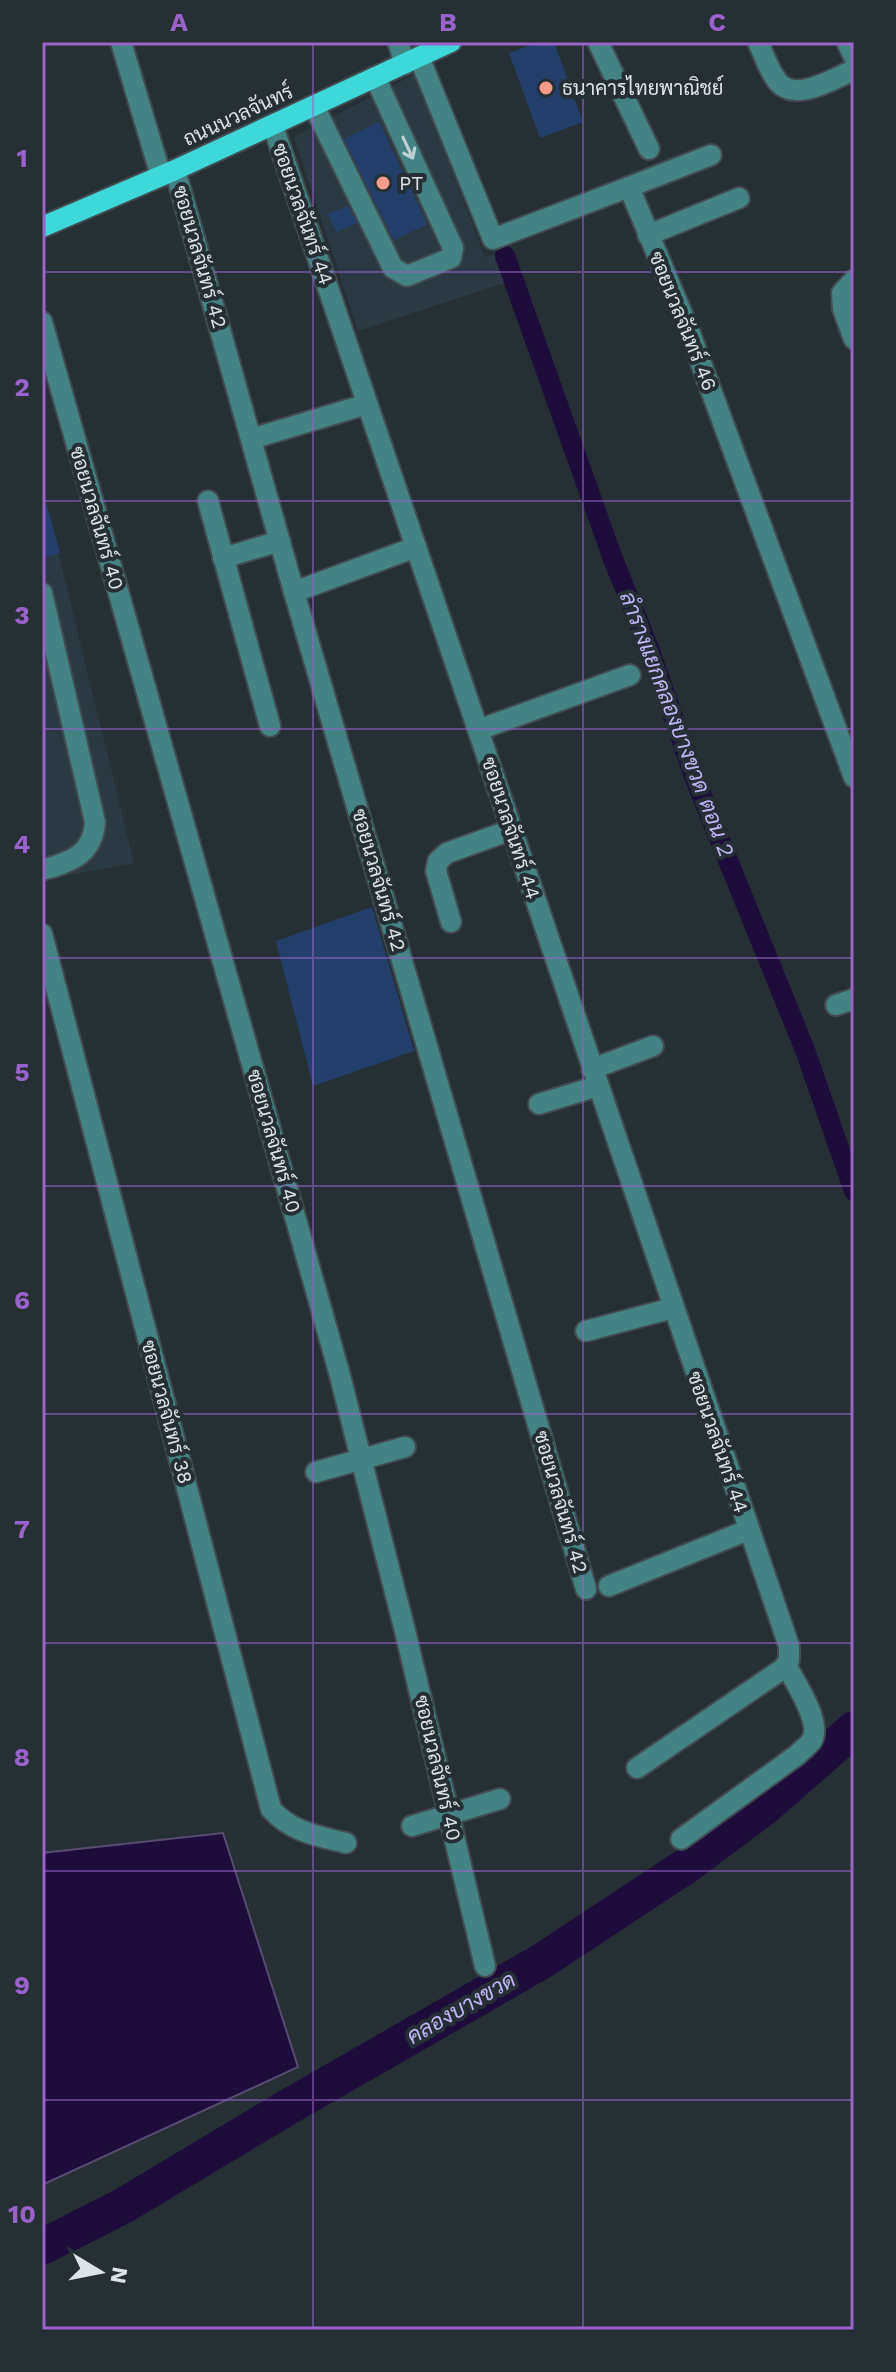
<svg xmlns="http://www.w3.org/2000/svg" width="896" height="2372" viewBox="0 0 896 2372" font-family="'Work Sans',Sarabun,sans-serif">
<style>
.built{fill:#2b3a42}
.water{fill:#1d0c3c;stroke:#574c6f;stroke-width:2}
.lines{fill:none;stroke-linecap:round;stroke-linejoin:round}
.canal{stroke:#1d0c3c;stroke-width:20}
.river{stroke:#1d0c3c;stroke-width:36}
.building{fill:#253f6d}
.minor-casing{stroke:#424c50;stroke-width:24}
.major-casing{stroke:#424c50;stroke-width:24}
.minor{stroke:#438383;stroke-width:20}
.major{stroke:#3fd8da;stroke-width:20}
.oneway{stroke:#bed0d2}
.grid{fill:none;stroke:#9863cb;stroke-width:2;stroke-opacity:0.55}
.poi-dot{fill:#f49d8d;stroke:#252f34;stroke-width:3}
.labels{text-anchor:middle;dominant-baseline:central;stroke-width:8;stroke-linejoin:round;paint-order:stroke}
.poi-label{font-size:20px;fill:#dde3e6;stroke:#252f34;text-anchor:start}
.street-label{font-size:20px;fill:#dde3e6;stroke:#252f34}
.water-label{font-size:22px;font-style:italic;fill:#c2b5f6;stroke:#252f34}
.neatline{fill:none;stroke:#9863cb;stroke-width:3}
.grid-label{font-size:26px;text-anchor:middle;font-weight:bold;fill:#9863cb}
</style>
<rect width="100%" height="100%" fill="#252f34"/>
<g class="built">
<path d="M415 74 485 257 498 253 507 282 358 331 294 137Z"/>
<path d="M42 486 134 863 42 880Z"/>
</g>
<path class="water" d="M223 1833 298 2067 42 2185V1853Z"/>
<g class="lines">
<path class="canal" d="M505 256 613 559 650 651 695 779 805 1050 854 1191"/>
<path class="river" d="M42 2247 123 2206 288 2107 542 1961 686 1866 765 1807 854 1729"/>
</g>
<g class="building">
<path d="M539 42H554L583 122 540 138 509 53Z"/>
<path d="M379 122 427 224 394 240 344 139Z"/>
<path d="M348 206 357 223 336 232 328 214Z"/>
<path d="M47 505 60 553 42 558V506Z"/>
<path d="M372 907 414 1051 313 1086 276 941Z"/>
</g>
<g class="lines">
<g class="minor-casing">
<g id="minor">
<path d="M121 42 161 176"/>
<path d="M398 42 405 64"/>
<path d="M598 42 649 149"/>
<path d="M758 42C764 55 769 71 778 82 796 103 834 78 854 70"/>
<path d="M847 42 854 57"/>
<path d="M419 57 493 239 629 187 688 328 854 777"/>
<path d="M314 106 393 268 407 276 451 258 453 248 375 77"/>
<path d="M273 126 789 1646V1660L784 1668 637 1768"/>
<path d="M175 170 294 592 586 1589"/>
<path d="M629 187 711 155"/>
<path d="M648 235 739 198"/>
<path d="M854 280 842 293 843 309 854 339"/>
<path d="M42 322 339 1372 405 1631 485 1966"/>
<path d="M251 439 367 404"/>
<path d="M208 501 270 726"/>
<path d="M223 558 280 541"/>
<path d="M294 592 416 547"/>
<path d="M42 593 95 822C93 855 70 862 42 870"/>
<path d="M478 730 630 675"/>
<path d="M451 922 436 871 438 861 447 853 511 830"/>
<path d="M42 934 271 1809C291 1832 318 1836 346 1843"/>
<path d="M836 1005 854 999"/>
<path d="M592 1069 653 1046"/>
<path d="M539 1104 598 1086"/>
<path d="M586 1331 673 1308"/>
<path d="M316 1472 405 1447"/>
<path d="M609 1586 748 1530"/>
<path d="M412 1826 500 1799"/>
<path d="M681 1839 797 1755C801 1751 809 1745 812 1740 822 1722 795 1682 786 1665"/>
</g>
</g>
<g class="major-casing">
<path id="major" d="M42 227 175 170 451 42"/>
</g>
<use href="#minor" class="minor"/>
<use href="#major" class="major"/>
</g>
<defs><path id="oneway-shaft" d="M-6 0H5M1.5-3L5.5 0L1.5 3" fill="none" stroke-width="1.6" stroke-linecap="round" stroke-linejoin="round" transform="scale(2)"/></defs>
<use class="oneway" href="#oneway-shaft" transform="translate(408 148) rotate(65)"/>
<path class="grid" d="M313 42V2330M583 42V2330M42 272H854M42 501H854M42 729H854M42 958H854M42 1186H854M42 1414H854M42 1643H854M42 1871H854M42 2100H854"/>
<g class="poi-dot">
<circle cx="546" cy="88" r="8"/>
<circle cx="383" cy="183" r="8"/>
</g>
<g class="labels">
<g class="poi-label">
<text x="562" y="88">ธนาคารไทยพาณิชย์</text>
<text x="399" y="183">PT</text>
</g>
<g class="street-label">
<text transform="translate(238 115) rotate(-25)">ถนนนวลจันทร์</text>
<text transform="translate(303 214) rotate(71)">ซอยนวลจันทร์ 44</text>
<text transform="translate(200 257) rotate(74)">ซอยนวลจันทร์ 42</text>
<text transform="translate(683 321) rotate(68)">ซอยนวลจันทร์ 46</text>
<text transform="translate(97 518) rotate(74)">ซอยนวลจันทร์ 40</text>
<text transform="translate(511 828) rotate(72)">ซอยนวลจันทร์ 44</text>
<text transform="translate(379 880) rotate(74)">ซอยนวลจันทร์ 42</text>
<text transform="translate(274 1141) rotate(74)">ซอยนวลจันทร์ 40</text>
<text transform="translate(167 1412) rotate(75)">ซอยนวลจันทร์ 38</text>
<text transform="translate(718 1442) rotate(71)">ซอยนวลจันทร์ 44</text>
<text transform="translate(561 1502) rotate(74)">ซอยนวลจันทร์ 42</text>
<text transform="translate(438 1768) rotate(77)">ซอยนวลจันทร์ 40</text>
</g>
<g class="water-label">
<text transform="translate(677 724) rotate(69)">ลำรางแยกคลองบางขวด ตอน 2</text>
<text transform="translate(461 2008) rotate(-30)">คลองบางขวด</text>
</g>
</g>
<rect width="896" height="2372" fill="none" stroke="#252f34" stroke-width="88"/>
<g transform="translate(100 2272) rotate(100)" stroke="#252f34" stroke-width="6" paint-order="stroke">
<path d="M0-6L14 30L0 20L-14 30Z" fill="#dde3e6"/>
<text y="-12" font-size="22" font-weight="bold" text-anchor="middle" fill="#dde3e6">N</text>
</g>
<rect x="44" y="44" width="808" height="2284" class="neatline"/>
<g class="grid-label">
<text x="179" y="31">A</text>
<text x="448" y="31">B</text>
<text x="717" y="31">C</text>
<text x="22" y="167">1</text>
<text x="22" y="396">2</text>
<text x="22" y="624">3</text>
<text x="22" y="853">4</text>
<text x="22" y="1081">5</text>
<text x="22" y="1309">6</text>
<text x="22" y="1538">7</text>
<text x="22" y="1766">8</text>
<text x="22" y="1994">9</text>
<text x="22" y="2223">10</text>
</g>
</svg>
